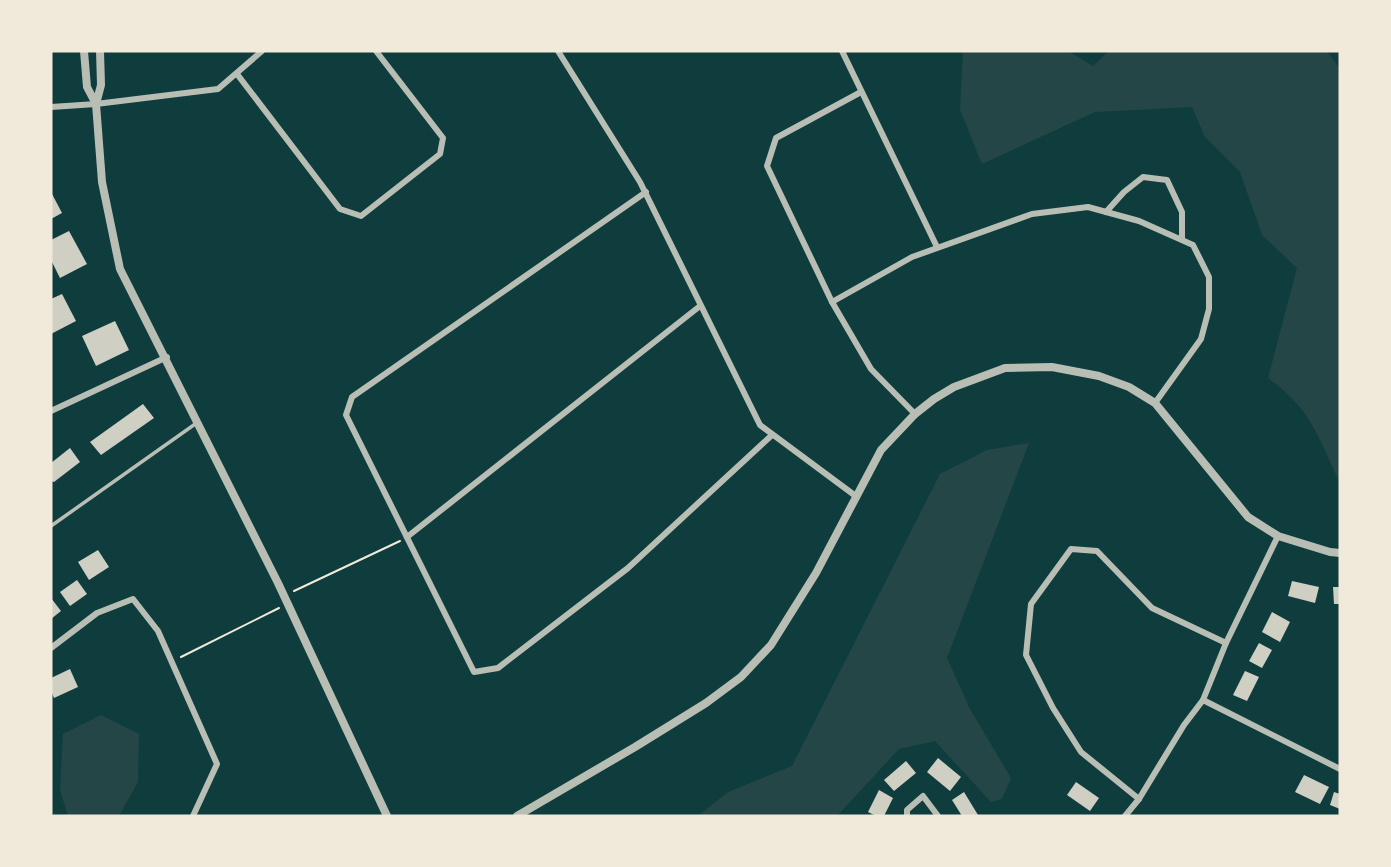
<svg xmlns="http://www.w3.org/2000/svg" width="1391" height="867" viewBox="0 0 1391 867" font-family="Signika,sans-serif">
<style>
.green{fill:#244646}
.building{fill:#cfcfc3}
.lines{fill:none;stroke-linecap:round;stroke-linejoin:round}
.path{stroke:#f1e9da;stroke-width:2}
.service{stroke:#b8beb3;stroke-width:3.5}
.minor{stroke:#b8beb3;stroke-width:6}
.tertiary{stroke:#b8beb3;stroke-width:8}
</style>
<rect width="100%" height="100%" fill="#0f3d3e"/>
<g class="green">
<path d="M963 51H1068L1093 66 1109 51H1327L1340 69V479H1338C1318 435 1309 407 1268 378L1297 268 1262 235 1240 172 1205 137 1192 107 1095 112 982 164 960 110Z"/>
<path d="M1029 443 947 658 970 709 1011 778 1002 799 991 802 935 741 899 749 837 816H698L728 792 792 766 940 474 987 450Z"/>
<path d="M101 715 139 734 138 782 119 816H68L60 790 63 734Z"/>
</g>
<g class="building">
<path d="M51 192 62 213 51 219Z"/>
<path d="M69 231 87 264 60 278 51 260V240Z"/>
<path d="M62 294 76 321 51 334V299Z"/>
<path d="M115 321 129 350 96 366 82 336Z"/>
<path d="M143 404 154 418 101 455 90 442Z"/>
<path d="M70 448 80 462 54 482 51 481V463Z"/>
<path d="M98 550 109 567 89 580 78 562Z"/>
<path d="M77 580 87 594 70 606 60 592Z"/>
<path d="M1292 581 1319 587 1315 603 1288 596Z"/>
<path d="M1333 587H1340V604H1334Z"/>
<path d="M51 598 61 611 51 619Z"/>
<path d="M1272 612 1290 622 1280 642 1262 632Z"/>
<path d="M1259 643 1272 650 1262 668 1249 661Z"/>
<path d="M70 669 78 687 54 698 51 691V678Z"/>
<path d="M1245 671 1259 677 1247 701 1233 695Z"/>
<path d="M938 758 961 777 950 791 927 772Z"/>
<path d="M906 761 916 773 894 791 884 780Z"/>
<path d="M1304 775 1329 787 1320 804 1295 792Z"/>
<path d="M1076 782 1099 798 1090 811 1067 795Z"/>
<path d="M879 790 893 798 884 816H876L868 812Z"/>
<path d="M964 792 978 815 976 816H962L952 800Z"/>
<path d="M1334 792 1340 794V809L1330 805Z"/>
</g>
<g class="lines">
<g class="path">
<path d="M294 591 400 541"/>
<path d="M181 657 279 608"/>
</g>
<path class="service" d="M51 526 198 422"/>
<g class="minor">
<path d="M558 51 640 182 760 425 857 497"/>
<path d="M842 51 937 247"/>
<path d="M237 74 340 209 361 216 440 154 443 138 376 51"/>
<path d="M861 92 776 138 767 166 832 302 871 369 915 414"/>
<path d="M51 107 96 104 218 89 262 51"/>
<path d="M646 192 352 397 346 415 474 672 498 668 628 568 772 435"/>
<path d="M1106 212 1124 192 1143 177 1167 180 1182 212V239"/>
<path d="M832 302 912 257 1032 214 1088 207 1139 221 1193 245 1209 277V309L1201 339 1155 403"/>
<path d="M51 411 167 357"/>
<path d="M407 537 700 306"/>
<path d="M51 648 97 613 133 599 158 631 217 764 193 816"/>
<path d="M1203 700 1340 769"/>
<path d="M1139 799 1081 752 1053 708 1026 655 1031 604 1071 549 1097 551 1152 608 1226 643"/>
<path d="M907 816V810L923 796 938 816"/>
<path d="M1125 816 1139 799 1184 725 1203 700 1226 643 1278 536"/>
</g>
<g class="tertiary">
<path d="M84 51 87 87 96 104"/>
<path d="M100 51 101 85 96 104 102 182 120 269 278 583 387 816"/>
<path d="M517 816 635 747 706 703 741 677 771 645 816 573 881 450 915 414 934 399 954 387 1005 368 1052 367 1099 376 1129 387 1155 403 1248 517 1278 536 1330 552 1340 553"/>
</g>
</g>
<rect width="1391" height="867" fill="none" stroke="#f1e9da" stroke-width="105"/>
</svg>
